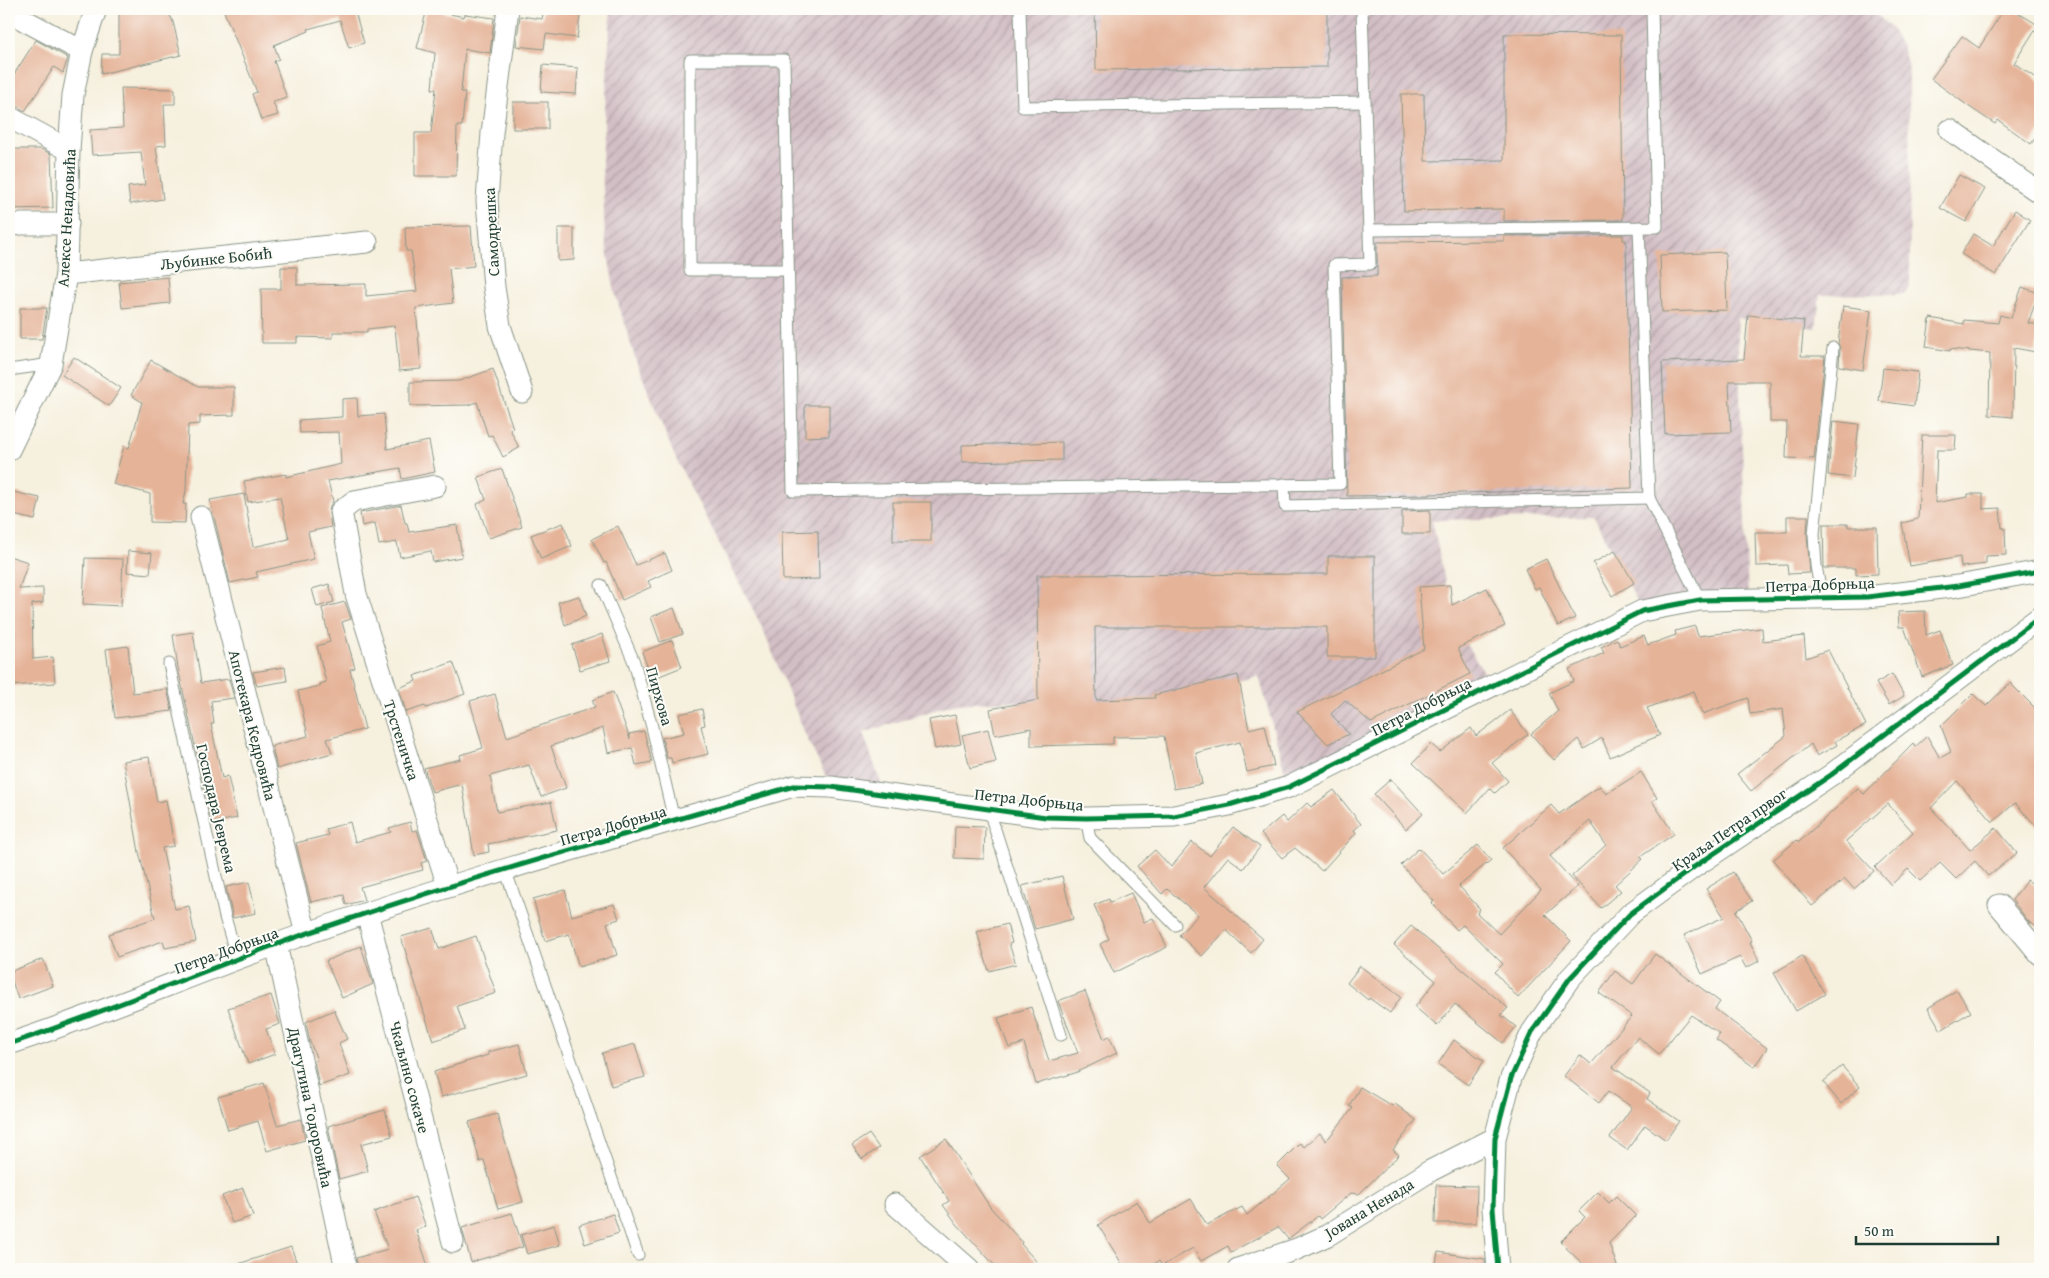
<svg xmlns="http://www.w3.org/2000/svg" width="2049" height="1278" viewBox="0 0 2049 1278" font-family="'Gentium Book Plus',serif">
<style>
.industrial{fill:url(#industrial-furrows)}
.building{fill:#e5b398}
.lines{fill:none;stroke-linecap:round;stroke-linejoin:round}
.lane-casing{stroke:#8a9689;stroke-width:13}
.street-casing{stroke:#8a9689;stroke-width:23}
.lane{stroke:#fff;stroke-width:11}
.street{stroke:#fff;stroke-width:21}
.cycleway-casing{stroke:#fdfcf7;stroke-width:8}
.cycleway{stroke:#00873e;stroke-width:5}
.labels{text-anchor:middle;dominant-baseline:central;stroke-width:4;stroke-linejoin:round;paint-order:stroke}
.street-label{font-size:16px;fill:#1f3d34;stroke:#fdfcf7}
</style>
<defs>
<pattern id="industrial-furrows" width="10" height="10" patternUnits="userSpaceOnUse" patternTransform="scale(1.25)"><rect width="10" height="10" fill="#d2bec5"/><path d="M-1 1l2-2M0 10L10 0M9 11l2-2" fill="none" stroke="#aa9ca1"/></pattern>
</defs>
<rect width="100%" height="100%" fill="#fdfcf7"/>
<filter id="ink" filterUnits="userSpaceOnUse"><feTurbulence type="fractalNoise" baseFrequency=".02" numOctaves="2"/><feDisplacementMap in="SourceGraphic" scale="10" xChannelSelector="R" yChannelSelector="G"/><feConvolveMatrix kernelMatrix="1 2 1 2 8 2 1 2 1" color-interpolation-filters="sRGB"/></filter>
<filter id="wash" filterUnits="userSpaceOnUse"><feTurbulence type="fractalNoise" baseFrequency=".0096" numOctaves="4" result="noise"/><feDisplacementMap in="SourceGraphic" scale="20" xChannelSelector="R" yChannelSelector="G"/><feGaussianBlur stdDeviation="1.12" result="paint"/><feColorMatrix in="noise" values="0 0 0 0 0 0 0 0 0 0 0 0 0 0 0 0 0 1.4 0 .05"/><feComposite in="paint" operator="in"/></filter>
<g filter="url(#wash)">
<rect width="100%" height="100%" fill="#f6f0de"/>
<path class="industrial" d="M611 9H1871L1891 28 1902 47 1909 69 1910 287 1904 294 1820 295 1816 328 1737 318 1748 599 1642 611 1594 517 1432 520 1448 595 1460 635 1492 684 1289 787 1259 676 1135 705 1035 710 1014 701 953 704 863 733 885 794 831 787 805 734 763 629 675 457 636 361 615 293 605 239 602 161Z"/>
<g id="blocks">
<g class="building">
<path d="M145 9H167L173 22 181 55 101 74 102 54H119V12H147Z"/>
<path d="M223 9H362L363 13 356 15 364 43 349 48 340 20 308 29 309 31 274 45 279 59 274 61 287 98 273 102 278 115 261 120 252 94 257 92Z"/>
<path d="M427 9 464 17 465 14 494 18 490 53 465 49 461 92H465L462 126H457L456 176H415V133H431L436 89H432L435 53 417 48Z"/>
<path d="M544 9H581L577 38 546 34 544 49 516 46 520 16 542 19Z"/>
<path d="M1095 9H1327V67L1096 70Z"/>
<path d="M2004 9H2012L2038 25 2014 63 2040 81V131L2031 144 1998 120 1995 124 1971 108 1931 79 1962 36 1979 48Z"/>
<path d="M1504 34 1621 35 1623 220 1504 221V209L1404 211 1401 94H1424L1425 161 1504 160Z"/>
<path d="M36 40 68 58 63 73 54 67 25 111 9 102V82Z"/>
<path d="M543 65 578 68 576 94 541 92Z"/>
<path d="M121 88 175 89V104H164L166 145 156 146 163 199 130 204 128 187 145 185 141 152 92 155 90 130 123 128Z"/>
<rect x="513" y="102" width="35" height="27"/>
<path d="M9 149H41L51 154 53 208 9 209Z"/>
<path d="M1959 175 1985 189 1966 222 1940 208Z"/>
<path d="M2015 210 2030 220 1996 275 1961 254 1973 234 1993 246Z"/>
<path d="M471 226 474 266 449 269 453 303 416 308 421 369 399 371 395 326 367 329V332H333V338L297 337V343H262L261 289H281V267H297V285L366 284V296L417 291 411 251H406L405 227Z"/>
<path d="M558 228H574V260L558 261Z"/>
<path d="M1623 235V240H1626L1632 488 1430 494V495L1347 496 1342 277 1377 276V242L1504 241V236Z"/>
<path d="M1725 252 1727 310 1662 312 1660 255Z"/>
<path d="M168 277 170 303 122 308 119 282Z"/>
<path d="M2022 287 2039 293 2028 323 2040 325 2036 352 2014 348 2013 417 1989 415 1990 353 1950 349V351L1926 347 1930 318 1964 324V320L1998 323 2000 315 2011 318Z"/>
<path d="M1843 306 1871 310 1863 370 1839 366 1840 349 1838 343Z"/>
<path d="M20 308H47L42 339H20Z"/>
<path d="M1748 315 1804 321 1801 356H1825L1814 459 1786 458 1787 422H1770V381H1729L1731 432 1665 434 1662 362 1744 359Z"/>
<path d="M74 357 121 388 109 406 62 375Z"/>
<path d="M151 360 198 387H234V415L200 416V424L188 425 186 491 183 504H186L185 523 150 522V494L113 484 124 446 129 448 142 402 131 395Z"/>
<path d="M1883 368 1918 372 1914 406 1879 401Z"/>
<path d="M493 369 513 428 510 429 519 448 503 457 492 435 488 436 477 402 469 405 410 406V382L459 381Z"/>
<path d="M357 398 358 416 384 414 387 449 429 441 435 472 402 479 400 468 328 481 333 501 330 506 329 513 331 527 308 532 314 559 256 572 258 577 230 583 210 500 244 494 253 547 289 539 280 497 248 502 244 481 286 474V477L341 464 339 432 300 433 299 420 342 417V399Z"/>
<path d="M805 405H829V436L805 437Z"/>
<path d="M1833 421 1859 424 1853 478 1828 475Z"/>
<path d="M1922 435H1956L1955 450H1937L1935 503 1968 497V494H1983V509L2000 508 2002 528H2005L2006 555 1986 556V564L1961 567 1960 557 1910 566 1902 523 1918 519Z"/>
<path d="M1062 442V460L962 462V445Z"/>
<path d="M502 469 522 527 489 538 477 504 486 500 478 477Z"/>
<path d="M9 491 40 498 35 520 9 514Z"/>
<rect x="893" y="502" width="38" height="39"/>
<path d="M401 505 405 523H407L409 532 457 525 462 557 433 562 431 551 400 557 397 542 379 545 375 523 362 526 360 513Z"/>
<path d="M1430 510V534H1402V511Z"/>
<path d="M1787 516H1808L1807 534 1810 573 1788 574 1787 565 1756 566 1755 532H1787Z"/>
<path d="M563 523 572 546 541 559 531 535Z"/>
<path d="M1823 524H1848V527H1877L1878 574 1856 575V568H1824Z"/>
<path d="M618 526 636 565 665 553 672 570 648 581 651 587 622 600 606 562 604 563 592 539Z"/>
<path d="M818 531 819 579 783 580 782 532Z"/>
<path d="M128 551 152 553 150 574 127 572Z"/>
<path d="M1615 551 1634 583 1612 596 1593 563Z"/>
<path d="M9 556 28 562 19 589 43 588V603L32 604 33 659 53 657 55 683 9 686Z"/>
<path d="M1328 556H1375V657H1327V627H1095L1096 700 1155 698 1154 695 1238 675 1249 729 1265 725 1274 766 1247 772 1240 742 1196 753 1202 784 1174 789 1164 736 1113 737V744L1031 746V728L995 735 990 709 1038 700 1037 575 1328 574Z"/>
<path d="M85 558 123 559 121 606 83 604Z"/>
<path d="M1546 559 1575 618 1558 626 1539 587 1535 589 1525 569Z"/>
<path d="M329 584 334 602 317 607 312 589Z"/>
<path d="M1450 585 1452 605 1487 588 1505 626 1458 648 1470 674 1371 723 1345 700 1331 714 1349 734 1328 744 1297 712 1424 649 1419 587Z"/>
<path d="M579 596 586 616 565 625 558 602Z"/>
<path d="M345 602 351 619 342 622 355 668 350 669 365 729 327 739 332 753 277 769 272 746 308 736 298 691 320 686V684L326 682 317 646 330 642 322 608Z"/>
<path d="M674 608 683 634 660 642 651 617Z"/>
<path d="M1925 611 1926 635 1940 630 1953 665 1922 677 1904 627H1899L1898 612Z"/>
<path d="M1695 626 1698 636 1762 628 1763 641 1804 636 1806 658 1828 650 1866 725 1835 741 1837 745 1817 756 1811 744 1751 791 1737 774 1786 736 1783 709 1750 714 1748 698 1702 714 1694 691 1647 708 1660 735 1610 757 1602 738 1584 749 1578 739 1554 760 1531 734 1558 711 1549 693 1574 681 1569 669 1604 653 1601 647 1617 639 1620 646 1644 636 1648 645 1676 635 1675 631Z"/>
<path d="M193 632 201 683 229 679 234 698 211 701 214 724H211L222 778 228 776 237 818 212 823 178 668 173 635Z"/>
<path d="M602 634 610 661 580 670 572 645Z"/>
<path d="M672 640 682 667 652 679 642 652Z"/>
<path d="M128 646 133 693 167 689 172 711 115 718 106 649Z"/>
<path d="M453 662 465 694 426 708 425 706 406 712 399 688 416 681 414 676Z"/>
<path d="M285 667 287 681 257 686 253 672Z"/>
<path d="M1892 674 1904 696 1889 705 1876 683Z"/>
<path d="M2010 683 2040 713V830L2015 803 1993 822 1957 781 1931 808 1970 850 1996 828 2017 853 1988 876 1975 861 1956 879 1940 863 1920 881 1908 869 1891 885 1875 867 1913 832 1888 804 1846 841 1874 871 1854 889 1845 879 1812 906 1773 860 1797 840 1799 842 1858 788 1864 794 1913 744 1915 747 1927 736 1940 758 1951 752 1941 726 1973 694 1986 706Z"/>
<path d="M613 692 630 739 629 734 644 731 652 762 636 765 632 748 608 753 603 728 551 746 566 788 541 797 529 765 490 776 497 812 551 802 557 830 488 844 489 852 474 855 462 784 432 792 424 768 461 759 460 755 483 748 470 701 495 694 507 737 595 707 592 700Z"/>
<path d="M702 709 705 725 701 726 708 754 672 763 671 758H667L662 738 684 733 679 714Z"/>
<path d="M1510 710 1528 734 1492 763 1508 781 1495 793 1490 788 1467 813 1413 763 1431 744 1440 752 1471 728 1476 736Z"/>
<path d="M955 715 961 744 935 749 929 720Z"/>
<path d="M988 729 996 762 970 768 962 735Z"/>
<path d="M149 757 157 802 166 800 174 846 162 848 175 909 189 906 196 942 165 948 163 941 117 957 109 934 155 918 139 852 123 761Z"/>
<path d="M1641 772 1657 798 1652 801 1674 834 1640 857 1643 859 1615 885 1621 891 1601 908 1572 876 1606 845 1590 821 1550 856 1578 886 1545 915 1571 941 1518 998 1495 972 1503 964 1463 925 1457 930 1432 903 1434 901 1401 865 1419 848 1443 874 1478 845 1491 860 1459 886 1480 909 1477 913 1499 934 1541 890 1503 848 1551 805 1559 814 1600 786 1606 794Z"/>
<path d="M1391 779 1423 814 1406 829 1374 794Z"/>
<path d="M1334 790 1361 824 1354 830 1356 833 1322 871 1295 848 1282 858 1261 834 1282 816 1287 822 1307 803 1311 807Z"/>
<path d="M350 822 355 842 391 832 389 828 410 822 412 831 417 830 427 861 421 863 423 870 360 887 364 900 346 905 344 895 311 902 296 843 328 835 326 829Z"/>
<path d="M955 826 985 827 984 859 954 858Z"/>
<path d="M1233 827 1260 847 1243 869 1228 857 1204 887 1263 939 1251 953 1226 930 1202 956 1179 935 1198 915 1167 889 1162 894 1137 866 1155 850 1171 867 1192 842 1210 856Z"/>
<path d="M1733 872 1752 901 1736 911 1752 941 1750 942 1759 961 1746 968 1740 957 1702 974 1684 935 1724 917 1706 889Z"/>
<path d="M1062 876 1073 919 1035 929 1022 886Z"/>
<path d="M2027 880 2040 889V929L2029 922 2012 900Z"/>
<path d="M249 882 256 913 233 918 226 887Z"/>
<path d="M565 890 572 916 614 904 619 919 607 923 617 955 579 967 569 934 545 941 533 899Z"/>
<path d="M1131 893 1144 922 1153 918 1167 947 1114 973 1100 944 1109 939 1094 905 1109 899 1110 902Z"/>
<path d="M1007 924 1012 943 1009 944 1016 964 989 971 977 932Z"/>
<path d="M1411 926 1508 1008 1501 1015 1516 1027 1503 1043 1455 1004 1437 1026 1415 1007 1436 981 1394 945Z"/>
<path d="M432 928 439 949 476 936 496 993 457 1006 465 1030 433 1041 401 937Z"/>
<path d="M361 946 373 984 342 998 326 961Z"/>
<path d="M1655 954 1720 1002 1715 1009 1767 1048 1754 1067 1716 1040 1720 1034 1691 1015 1659 1054 1638 1037 1613 1067 1650 1093 1647 1099 1679 1121 1666 1140 1645 1125 1627 1150 1610 1138 1632 1107 1608 1091 1599 1103 1564 1076 1580 1055 1591 1064 1632 1016 1599 993 1615 971 1633 984Z"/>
<path d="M1802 956 1825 994 1796 1011 1774 973Z"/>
<path d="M43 959 53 986 18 999 9 972Z"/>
<path d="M1360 966 1401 997 1390 1013 1369 998 1368 1000 1347 983Z"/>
<path d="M1957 990 1971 1012 1941 1030 1928 1008Z"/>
<path d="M1085 991 1104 1039 1109 1036 1117 1053 1075 1073 1036 1084 1024 1043 1009 1048 998 1018 1031 1007 1049 1061 1078 1053 1058 1001Z"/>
<path d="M271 995 280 1024 266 1029 275 1054 248 1064 228 1008Z"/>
<path d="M334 1010 347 1039 339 1043 350 1075 319 1086 314 1061 317 1060 310 1042 306 1022Z"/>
<path d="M1454 1040 1484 1061 1468 1085 1438 1064Z"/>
<path d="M519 1044 527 1074 441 1097 434 1072 488 1055V1052Z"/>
<path d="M635 1044 645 1077 611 1086 602 1053Z"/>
<path d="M1842 1066 1860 1087 1841 1104 1823 1082Z"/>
<path d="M264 1083 277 1125 301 1119 305 1140 267 1151 258 1121 228 1130 218 1097Z"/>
<path d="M1360 1087 1392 1106 1394 1103 1416 1120 1393 1150 1399 1155 1359 1194 1351 1193 1320 1219 1318 1216 1288 1239 1278 1227 1231 1252 1228 1246 1201 1261 1193 1248 1162 1266 1159 1261 1145 1269H1125L1098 1225 1137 1201 1150 1223 1191 1199 1207 1225 1242 1207 1247 1215 1290 1179 1277 1166 1300 1143 1304 1147 1320 1133 1326 1141 1353 1108 1349 1106Z"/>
<path d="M385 1110 392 1136 361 1144 368 1171 339 1179 328 1126Z"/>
<path d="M497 1114 523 1202 498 1209 484 1160 480 1162 469 1122Z"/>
<path d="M869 1134 879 1148 862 1159 852 1145Z"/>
<path d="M946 1139 990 1207 1022 1242 1021 1244 1043 1269H998L957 1224 943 1205 949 1201 920 1156Z"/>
<path d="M1436 1185 1477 1186 1476 1223H1435Z"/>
<path d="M243 1188 253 1216 232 1223 222 1196Z"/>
<path d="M1598 1192 1609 1203 1616 1196 1636 1216 1609 1243 1618 1269H1588L1560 1242 1585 1217 1579 1211Z"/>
<path d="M415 1197 426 1227 416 1230 429 1269H358L356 1258 388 1249 374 1212Z"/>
<path d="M512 1213 523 1247 471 1262 462 1228Z"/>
<path d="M613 1214 619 1233 585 1244 579 1225Z"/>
<path d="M554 1225 560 1245 527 1254 521 1235Z"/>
<path d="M291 1247 299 1269H233L232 1266Z"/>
<path d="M1438 1252 1485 1259V1269H1435Z"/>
</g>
</g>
</g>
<g filter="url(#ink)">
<use href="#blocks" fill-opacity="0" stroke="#8a9689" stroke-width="1"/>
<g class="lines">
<g class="lane-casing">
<g id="lane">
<path d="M1020 9 1023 107 1365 102"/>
<path d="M1370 230 1657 227 1652 9"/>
<path d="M788 270H690V60H784L793 491 1340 484 1334 265 1370 264 1362 9"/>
<path d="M9 370 51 364"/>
<path d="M1284 484 1285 506 1649 498 1639 227"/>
<path d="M1649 498 1700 600"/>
<path d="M601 585 634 662 652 727 674 820"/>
<path d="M1822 598 1816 566 1814 534 1833 348"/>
<path d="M169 664 225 917 237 959"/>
<path d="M991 808 992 820 1061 1035"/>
<path d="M1086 818 1090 838 1175 925"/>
<path d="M505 869 638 1255"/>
</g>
</g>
<g class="street-casing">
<g id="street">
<path d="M508 9 492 133 487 201 494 287 500 326 522 392"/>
<path d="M9 12 82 51"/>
<path d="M9 117 69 150"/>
<path d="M1950 130 2040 193"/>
<path d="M9 226 21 224H68"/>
<path d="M66 274 367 242"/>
<path d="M9 450 51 364 66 274 69 150 73 95 82 51 96 9"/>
<path d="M435 486 354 501 341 511 356 594 448 886"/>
<path d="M201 517 306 934"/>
<path d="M1999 905 2040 954"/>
<path d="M367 913 453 1242"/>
<path d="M276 944 346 1269"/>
<path d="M9 1044C109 1011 205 969 305 934 466 878 630 833 794 786L831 787 1046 817 1086 818 1174 816 1229 805 1289 787 1642 611 1700 600 1867 597 1958 586 2040 571"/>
<path d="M895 1204 969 1269"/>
<path d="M1238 1269 1297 1249 1328 1235 1430 1171 1495 1138"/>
<path d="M1498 1269 1493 1209 1495 1138 1511 1078 1532 1032 1570 978 1630 914 1694 867 1831 775 2040 617"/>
</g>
</g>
<use href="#lane" class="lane"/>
<use href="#street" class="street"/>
<g class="cycleway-casing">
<g id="cycleway">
<path d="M9 1044C109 1011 205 969 305 934 466 878 630 833 794 786L831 787 1046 817 1086 818 1174 816 1229 805 1289 787 1642 611 1700 600 1867 597 1958 586 2040 571"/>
<path d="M1498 1269 1493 1209 1495 1138 1511 1078 1532 1032 1570 978 1630 914 1694 867 1831 775 2040 617"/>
</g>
</g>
<use href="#cycleway" class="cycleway"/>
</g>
</g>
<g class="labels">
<g class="street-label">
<text transform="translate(66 218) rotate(-87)">Алексе Ненадовића</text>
<text transform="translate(491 232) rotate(-93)">Самодрешка</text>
<text transform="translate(216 258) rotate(-6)">Љубинке Бобић</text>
<text transform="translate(1820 584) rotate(-2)">Петра Добрњца</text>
<text transform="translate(660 696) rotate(74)">Пирхова</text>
<text transform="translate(1421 706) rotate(-27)">Петра Добрњца</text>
<text transform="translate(253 725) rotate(76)">Апотекара Кедровића</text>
<text transform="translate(402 740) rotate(72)">Трстеничка</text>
<text transform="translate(1029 799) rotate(6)">Петра Добрњца</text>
<text transform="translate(217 808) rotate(77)">Господара Јеврема</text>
<text transform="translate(613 825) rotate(-16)">Петра Добрњца</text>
<text transform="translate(1729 829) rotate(-34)">Краља Петра првог</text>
<text transform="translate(226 950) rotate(-20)">Петра Добрњца</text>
<text transform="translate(410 1077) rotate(75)">Чкаљино сокаче</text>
<text transform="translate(311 1107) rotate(78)">Драгутина Тодоровића</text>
<text transform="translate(1369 1208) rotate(-31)">Јована Ненада</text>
</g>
</g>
<rect width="2049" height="1278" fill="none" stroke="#fdfcf7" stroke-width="30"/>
<path d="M1856 1236v8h142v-8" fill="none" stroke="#1f3d34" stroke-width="2.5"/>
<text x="1864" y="1236" font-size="15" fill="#1f3d34" stroke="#fdfcf7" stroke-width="4" paint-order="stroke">50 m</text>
</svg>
